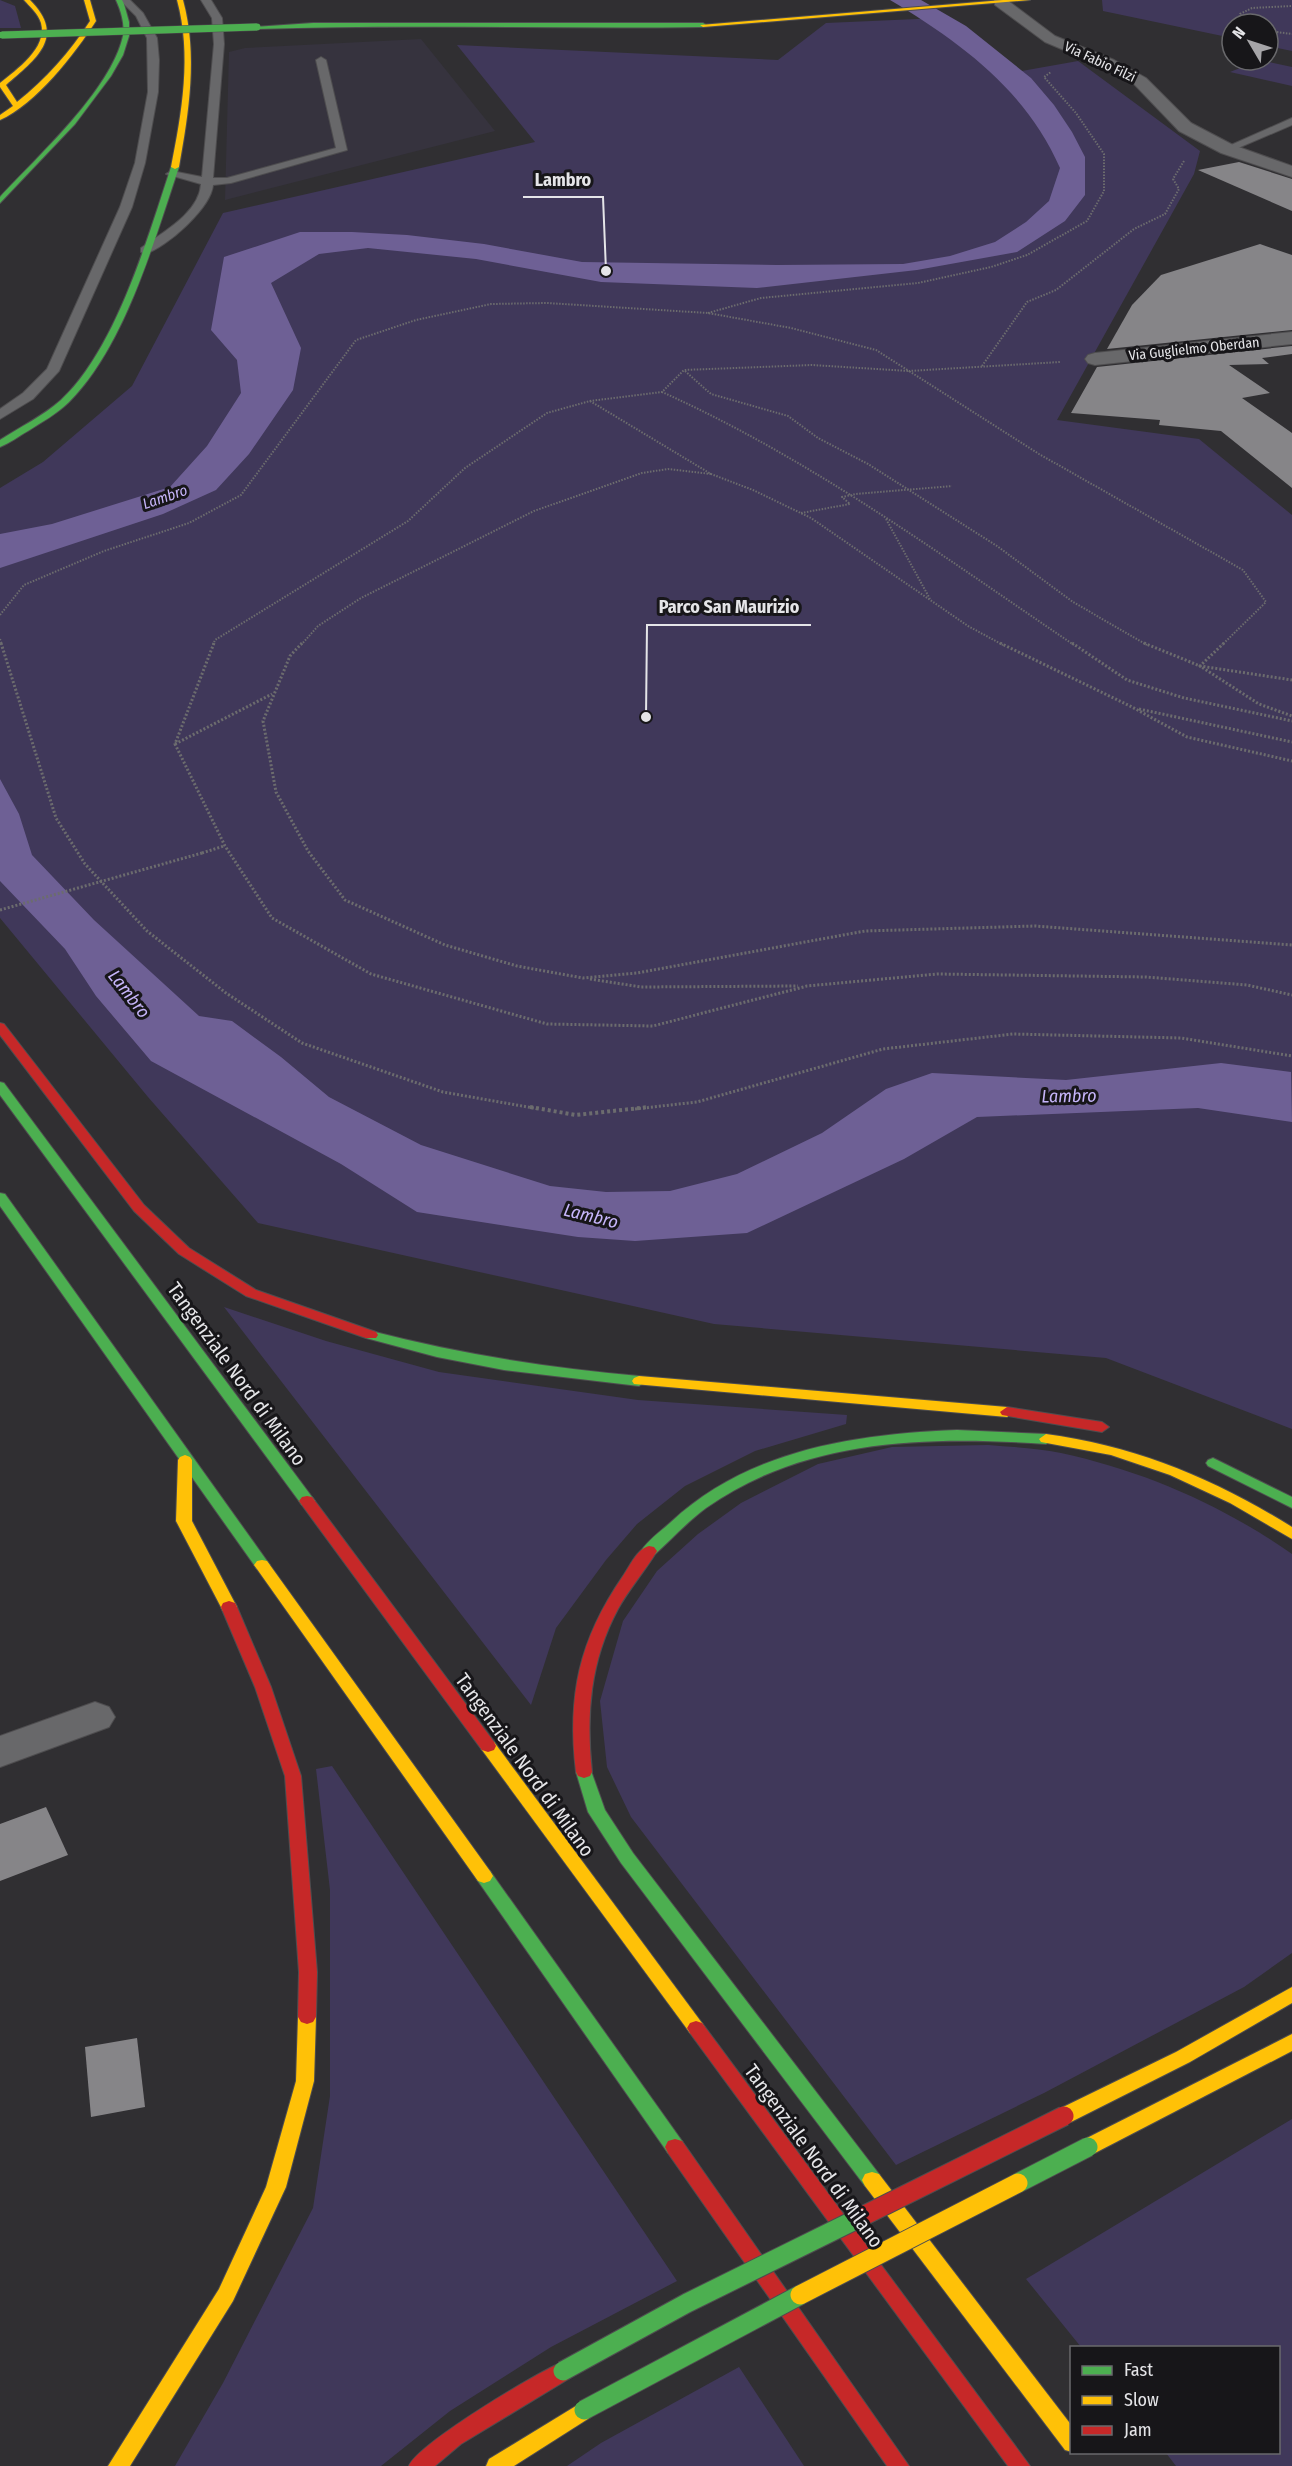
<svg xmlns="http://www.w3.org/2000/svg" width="1292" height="2466" viewBox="0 0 1292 2466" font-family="'Fira Sans Condensed',sans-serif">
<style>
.built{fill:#36333e}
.green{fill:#40385a}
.water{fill:#6e6095}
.building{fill:#868588}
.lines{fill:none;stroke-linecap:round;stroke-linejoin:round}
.lane-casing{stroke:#4e4d4f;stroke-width:2}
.street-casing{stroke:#4e4d4f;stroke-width:2}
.fast-casing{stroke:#4e4d4f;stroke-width:2}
.slow-casing{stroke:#4e4d4f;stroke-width:2}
.jam-casing{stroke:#4e4d4f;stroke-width:2}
.path-far2{stroke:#6c6c6e;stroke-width:2;stroke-dasharray:1.5 1.5;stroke-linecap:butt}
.path-far1{stroke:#6c6c6e;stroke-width:3;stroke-dasharray:2 2;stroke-linecap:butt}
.path{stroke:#6c6c6e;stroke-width:4;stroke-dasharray:3 3;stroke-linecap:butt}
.lane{fill:#68686a;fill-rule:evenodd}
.street{fill:#68686a;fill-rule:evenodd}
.fast{fill:#4caf50;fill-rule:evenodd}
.slow{fill:#ffc107;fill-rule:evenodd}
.jam{fill:#c62828;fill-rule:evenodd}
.fast-bridge-far1-casing{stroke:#4e4d4f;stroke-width:8;stroke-linecap:butt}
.fast-bridge-casing{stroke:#4e4d4f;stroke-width:21;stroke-linecap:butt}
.slow-bridge-casing{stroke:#4e4d4f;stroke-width:21;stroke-linecap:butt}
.jam-bridge-casing{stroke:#4e4d4f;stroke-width:21;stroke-linecap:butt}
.path-bridge{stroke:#6c6c6e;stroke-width:3;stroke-dasharray:2 2;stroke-linecap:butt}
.fast-bridge-far1{stroke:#4caf50;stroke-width:7}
.fast-bridge{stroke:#4caf50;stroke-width:19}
.slow-bridge{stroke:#ffc107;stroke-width:19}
.jam-bridge{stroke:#c62828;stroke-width:19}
.labels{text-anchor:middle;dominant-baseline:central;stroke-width:6;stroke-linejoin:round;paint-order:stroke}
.far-street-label{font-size:14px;fill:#e5e5e8;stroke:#171619}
.far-water-label{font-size:15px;font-style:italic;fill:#c6b5fa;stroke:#171619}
.water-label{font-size:18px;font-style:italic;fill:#c6b5fa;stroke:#171619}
.near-street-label{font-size:20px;fill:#e5e5e8;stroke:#171619}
.leader{fill:none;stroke:#e5e5e8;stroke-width:2}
.callout-dot{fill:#e5e5e8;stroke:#171619;stroke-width:2}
.callout-label{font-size:18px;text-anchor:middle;font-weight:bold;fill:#e5e5e8;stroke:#171619;stroke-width:6;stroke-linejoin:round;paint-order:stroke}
</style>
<rect width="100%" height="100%" fill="#302f32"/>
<path class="built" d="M421 39 495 131 225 200 229 52 245 48Z"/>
<g class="green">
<path d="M0 0 15 6 21 28H0Z"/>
<path d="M1102 0H1292V51L1268 46V24H1232V38L1103 11Z"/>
<path d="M940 18 1011 73 1078 61 1200 151 1194 174 1057 420 1199 439 1292 515V1429L1106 1358 714 1324 258 1223 148 1097 0 918V488L43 462 132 386 223 213 535 142 457 45 778 60 826 23Z"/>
<path d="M1260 60 1292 67V86L1230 72Z"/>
<path d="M224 1307 326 1341 439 1372 638 1400 847 1415 846 1424 755 1451 685 1486 637 1524 606 1560 556 1628 531 1705Z"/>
<path d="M988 1445C1012 1447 1037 1448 1061 1453 1144 1471 1222 1505 1292 1554V1953L1244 1987 1044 2093 896 2165 631 1817 607 1767 600 1701 623 1621 657 1571 698 1534 741 1503 818 1464 892 1447Z"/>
<path d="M332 1766 677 2281 551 2347 450 2411 381 2466H175L223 2383 313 2208 330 2096V1890L316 1769Z"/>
<path d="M1292 2119V2466H1176L1166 2453 1278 2452V2348L1081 2347 1026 2279Z"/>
<path d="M739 2367 804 2466H567L601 2443Z"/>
</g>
<g class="water">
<path d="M890 0H921L966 26 1031 78 1054 105 1072 132 1085 157V195L1065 221 1017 252 917 270 757 288 601 282 476 259 368 248 319 254 271 283 301 348 293 390 249 454 216 490 163 514 0 568V534L52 524 170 487 207 446 241 393 237 360 211 330 224 257 300 232H352L407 235 484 244 582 262 777 265 903 264 950 256 995 242 1026 222 1049 201 1060 168C1026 90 960 42 890 0Z"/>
<path d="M0 779 19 814 32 855 94 920 199 1016 232 1021 281 1057 329 1097 421 1145 550 1186 606 1192 670 1191 737 1174 822 1133 886 1089 932 1073 1066 1080 1221 1063 1291 1072 1292 1122 1198 1108 977 1117 904 1159 747 1233 635 1241 578 1237 417 1212 341 1164 151 1061 96 996 65 949 0 881Z"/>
</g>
<g class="building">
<path d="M1239 162 1292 179V211L1198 170Z"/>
<path d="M1260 244 1292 255V330L1107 349 1132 305 1161 275Z"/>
<path d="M1292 346V354L1262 358 1269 364 1229 365 1270 393 1242 398 1292 433V488L1221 431 1159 425 1160 420 1071 413 1097 367Z"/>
<path d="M46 1807 68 1855 0 1881V1824Z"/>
<path d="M137 2038 145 2107 91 2117 85 2047Z"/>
</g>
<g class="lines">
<g class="lane-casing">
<g id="lane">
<path d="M120 0H130L143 13 157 38 159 60 158 92 145 163 132 207 59 371 33 399 0 419V409L23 393 47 369 120 207 135 163 148 92 147 38 136 16Z"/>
<path d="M201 0H211L222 18 224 44 213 178H227L336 148 316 60 321 57 326 60 347 150 231 183 213 185C211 208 167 247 145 254L141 252V248C163 232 199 213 201 184L166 174 172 171 202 177 214 44 212 18Z"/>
<path d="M1292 118V125L1231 151 1222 149Z"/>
</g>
</g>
<g class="street-casing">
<g id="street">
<path d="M994 0H1007L1055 36 1114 60 1146 78 1191 123 1233 145 1292 166V177L1221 153 1179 131 1134 84 1102 66 1045 42 995 5Z"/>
<path d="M1292 332V344L1095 365 1088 363 1085 359 1088 355 1095 353Z"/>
<path d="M95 1702 109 1707 115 1717 109 1727 0 1767V1736Z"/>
</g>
</g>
<g class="fast-casing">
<g id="fast">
<path d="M116 0H122L124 4 129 22V36L123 55 111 76 75 124 0 203V197C38 156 111 90 123 36 125 24 121 11 116 0Z"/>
<path d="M313 23H703L706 25 703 27C554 29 406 24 257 29L254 27Z"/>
<path d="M175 165 179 167C154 241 125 346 69 402 57 414 42 422 28 431 19 436 10 443 0 447V440C20 427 43 416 61 400 116 349 148 237 171 167Z"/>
<path d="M0 1082 4 1083 312 1497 315 1501 312 1505H302L0 1095Z"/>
<path d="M0 1193 5 1194 267 1561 270 1565 267 1569H257L0 1206Z"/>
<path d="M371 1331C460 1354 548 1368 639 1376L646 1381 639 1386 504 1370 437 1357 366 1338 364 1335Z"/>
<path d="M957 1430 1046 1434 1053 1439 1046 1444C929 1436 805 1438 706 1508 687 1522 671 1540 654 1555H644L641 1551C648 1540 661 1531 671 1522 748 1450 855 1434 957 1430Z"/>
<path d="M1213 1458 1292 1497V1508L1208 1466 1206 1463 1208 1460Z"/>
<path d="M584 1766 590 1768 605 1810 633 1853 879 2174 882 2180 879 2186 872 2188 865 2186 621 1863 588 1812 576 1772 578 1768Z"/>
<path d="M484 1869 490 1871 682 2141 685 2147 682 2153 675 2155 668 2153 478 1881 475 1876 478 1871Z"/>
</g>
</g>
<g class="slow-casing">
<g id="slow">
<path d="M24 0H30C67 37 36 59 6 85L17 102C46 79 70 52 90 21L84 0H90L96 21C74 55 36 104 0 120V115L13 106 0 87V83C16 70 48 48 41 23 38 13 30 7 24 0Z"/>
<path d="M177 0H183C198 55 189 112 179 167L175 169 171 167C182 112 192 55 177 0Z"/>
<path d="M1003 0H1030L703 27 700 25Z"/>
<path d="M639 1376 1007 1407 1014 1412 1007 1417 634 1384 632 1381 634 1378Z"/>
<path d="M1046 1434C1136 1446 1215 1479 1292 1527V1539L1230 1503 1170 1475 1111 1455 1041 1442 1039 1439Z"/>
<path d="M185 1455 190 1457 192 1460V1521L237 1607 235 1611H223L176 1521 178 1460 180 1457Z"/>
<path d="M262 1560 267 1561 490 1871 493 1876 490 1881 484 1883 478 1881 257 1569 254 1565 257 1561Z"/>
<path d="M488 1740 494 1742 702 2023 705 2028 702 2033 696 2035 690 2033 482 1750 480 1746 482 1742Z"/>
<path d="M1292 1987V2003L1190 2062 1071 2122 1064 2124 1057 2122 1055 2116 1057 2110 1176 2052Z"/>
<path d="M307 2010 313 2012 316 2017 314 2081 286 2187 233 2301 130 2466H108L219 2289 266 2187 296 2081 298 2017 301 2012Z"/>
<path d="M1292 2034V2051L1095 2153 1088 2155 1081 2153 1078 2147 1081 2141Z"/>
<path d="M872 2172 879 2174 1072 2426V2452L1065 2450 865 2186 862 2180 865 2174Z"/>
<path d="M584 2401 591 2403 594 2410 591 2417 514 2466H486L489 2459Z"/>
</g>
</g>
<g class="jam-casing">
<g id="jam">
<path d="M0 1023 4 1024 144 1205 189 1248 256 1290 376 1332 378 1335 376 1338H366L246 1296 179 1254 134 1211 0 1035Z"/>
<path d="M1007 1407 1102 1422 1109 1427 1102 1432 1002 1415 1000 1412Z"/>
<path d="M307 1496 312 1497 494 1742 496 1746 494 1750 488 1752 482 1750 302 1505 299 1501 302 1497Z"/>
<path d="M649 1546 654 1547 657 1551C645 1571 629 1589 618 1609 590 1661 586 1714 592 1772L590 1776 584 1778 578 1776 576 1772C567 1696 579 1640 623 1576 630 1566 637 1549 649 1546Z"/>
<path d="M229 1601 235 1603 237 1607 271 1687 301 1776 317 1972 316 2017 313 2022 307 2024 301 2022 298 2017 299 1972 285 1776 255 1687 221 1607 223 1603Z"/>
<path d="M696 2021 702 2023 1030 2466H1008L690 2033 687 2028 690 2023Z"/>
<path d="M675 2139 682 2141 909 2466H887L668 2153 665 2147 668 2141Z"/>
<path d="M563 2362 570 2364 573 2371 570 2378 461 2444 435 2466H409C418 2444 537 2372 563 2362Z"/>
</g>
</g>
<g class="path-far2">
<path d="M1247 24 1239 20 1240 14 1252 8 1292 6"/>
<path d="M1268 31 1292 34"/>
<path d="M708 313 761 298 918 283 991 267 1027 255 1087 221 1104 191V154L1076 113 1044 77 1051 72"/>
<path d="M982 366 1027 302 1056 290 1134 229 1165 214 1179 189 1173 179 1184 161"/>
<path d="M685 371 711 394 788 416 818 438 868 464 997 546 1073 602 1147 645"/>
<path d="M590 401 711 474 753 490 811 518 968 626 1003 645"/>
<path d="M801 513 850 504 842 497 856 494 952 486"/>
<path d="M886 519 930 599"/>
<path d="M0 615 24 585 104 551 189 523 241 495 356 340 416 320 491 304 547 303 708 313 791 328 876 350 909 371 1060 362"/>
<path d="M0 639 2 645"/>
<path d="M213 645 215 640 408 521 465 468 547 413 590 401 662 392"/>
<path d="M301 645 318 626 361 598 534 511 642 473 668 469 711 474"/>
<path d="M1074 645C941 555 809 458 662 392L684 370 812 365 909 371 1039 454 1243 570 1266 602 1222 645"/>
</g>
<g class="path-far1">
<path d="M1 643 56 818 85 864 147 931 226 993 302 1043 443 1092 539 1109"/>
<path d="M214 643 175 744 225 846 272 918 371 974 547 1024 653 1026 807 986 937 974 1146 977 1247 985 1292 995"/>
<path d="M302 643 290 656 263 721 276 792 308 851 345 900 445 945 517 966 583 978 637 973 865 931 1035 926 1292 945"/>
<path d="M1000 643 1132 707 1187 737 1292 761"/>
<path d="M1072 643 1127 680 1184 698 1292 721"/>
<path d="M1144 643 1200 666 1292 680"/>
<path d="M1224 643 1200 666 1259 704 1292 716"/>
<path d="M1139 709 1292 742"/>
<path d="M175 744 272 694"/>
<path d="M202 853 224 846"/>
<path d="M590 979 641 987 798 986"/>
<path d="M635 1109 697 1102 883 1049 1013 1034 1181 1038 1292 1056"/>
</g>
<path class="path" d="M530 1107 576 1115 649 1107"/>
<use href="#lane" class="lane"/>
<use href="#street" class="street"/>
<use href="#fast" class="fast"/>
<use href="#slow" class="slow"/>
<use href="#jam" class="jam"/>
<g class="fast-bridge-far1-casing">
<path id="fast-bridge-far1" d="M2 35 257 27"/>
</g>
<g class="fast-bridge-casing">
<g id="fast-bridge">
<path d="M1018 2183 1088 2147"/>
<path d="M563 2371 687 2303 863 2216"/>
<path d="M584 2410 800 2295"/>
</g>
</g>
<g class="slow-bridge-casing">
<path id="slow-bridge" d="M800 2295 1018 2183"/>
</g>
<g class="jam-bridge-casing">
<path id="jam-bridge" d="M863 2216 1064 2116"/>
</g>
<path class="path-bridge" d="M0 910 202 853"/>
<use href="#fast-bridge-far1" class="fast-bridge-far1"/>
<use href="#fast-bridge" class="fast-bridge"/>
<use href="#slow-bridge" class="slow-bridge"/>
<use href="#jam-bridge" class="jam-bridge"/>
</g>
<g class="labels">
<g class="far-street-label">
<text transform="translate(1100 62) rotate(25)">Via Fabio Filzi</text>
<text transform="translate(1194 349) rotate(-6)">Via Guglielmo Oberdan</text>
</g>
<g class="far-water-label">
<text transform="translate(165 497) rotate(-19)">Lambro</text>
</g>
<g class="water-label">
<text transform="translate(129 994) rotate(52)">Lambro</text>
<text transform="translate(1069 1096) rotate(-1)">Lambro</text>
<text transform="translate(591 1216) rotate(14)">Lambro</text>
</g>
<g class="near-street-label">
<text transform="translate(237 1374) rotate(54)">Tangenziale Nord di Milano</text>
<text transform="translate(525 1765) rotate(54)">Tangenziale Nord di Milano</text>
<text transform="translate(814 2156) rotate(54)">Tangenziale Nord di Milano</text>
</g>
</g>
<path class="leader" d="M606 271L603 197H523M646 717L647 625H811"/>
<g class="callout-dot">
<circle cx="606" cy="271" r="6"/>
<circle cx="646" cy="717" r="6"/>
</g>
<g class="callout-label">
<text x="563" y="186">Lambro</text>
<text x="729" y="613">Parco San Maurizio</text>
</g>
<rect x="1070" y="2346" width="210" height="108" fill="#171619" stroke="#69696c" stroke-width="1.5"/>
<rect x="1082" y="2366" width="30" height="9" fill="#4caf50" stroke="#69696c" stroke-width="1.5"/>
<text x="1124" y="2376" font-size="18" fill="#e5e5e8">Fast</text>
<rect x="1082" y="2396" width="30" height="9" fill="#ffc107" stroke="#69696c" stroke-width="1.5"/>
<text x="1124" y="2406" font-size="18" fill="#e5e5e8">Slow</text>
<rect x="1082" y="2426" width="30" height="9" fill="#c62828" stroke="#69696c" stroke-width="1.5"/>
<text x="1124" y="2436" font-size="18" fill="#e5e5e8">Jam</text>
<g transform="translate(1250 42) rotate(309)"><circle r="28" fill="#171619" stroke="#69696c" stroke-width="1.5"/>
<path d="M0-4.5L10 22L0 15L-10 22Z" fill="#a6a5a8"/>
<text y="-9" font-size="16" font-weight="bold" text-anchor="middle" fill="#e5e5e8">N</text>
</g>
</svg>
